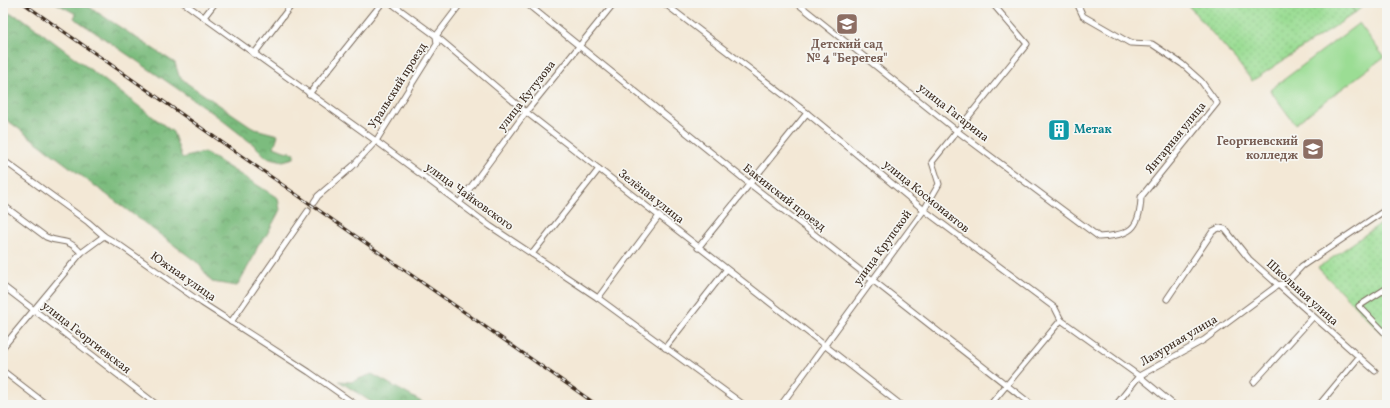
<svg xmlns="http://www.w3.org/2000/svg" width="1390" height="408" viewBox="0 0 1390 408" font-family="Vollkorn,serif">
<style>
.grass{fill:#9bdd94;stroke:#6b8459}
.forest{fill:url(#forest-crowns);stroke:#5c734e}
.park{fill:url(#park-dots);stroke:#6b8459}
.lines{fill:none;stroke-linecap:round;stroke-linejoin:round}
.street-tunnel{stroke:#cec2b1;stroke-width:5;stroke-dasharray:5 2.5;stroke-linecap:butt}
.street-casing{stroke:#7b6c5e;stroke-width:7}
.street{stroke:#fff;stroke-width:5}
.rail-casing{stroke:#3b2a1e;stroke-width:3}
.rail{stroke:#f6f6f2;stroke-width:1.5;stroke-dasharray:4.5;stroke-linecap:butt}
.labels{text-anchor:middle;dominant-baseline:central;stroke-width:3.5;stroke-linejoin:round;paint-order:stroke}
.education-label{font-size:12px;font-weight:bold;fill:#785e54;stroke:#f6f6f2}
.street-label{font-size:12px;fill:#3b2a1e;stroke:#f6f6f2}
.culture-label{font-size:12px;font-weight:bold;fill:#0d838f;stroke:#f6f6f2;text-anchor:start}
</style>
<defs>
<pattern id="forest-crowns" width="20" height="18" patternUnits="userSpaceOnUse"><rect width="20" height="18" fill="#7cbc7e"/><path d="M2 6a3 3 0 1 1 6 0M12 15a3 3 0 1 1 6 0" fill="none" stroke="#679967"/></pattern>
<pattern id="park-dots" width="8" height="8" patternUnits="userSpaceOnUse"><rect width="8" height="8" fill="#9bdd94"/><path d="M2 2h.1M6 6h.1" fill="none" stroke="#86be7f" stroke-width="1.8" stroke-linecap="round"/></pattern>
</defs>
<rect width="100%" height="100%" fill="#f6f6f2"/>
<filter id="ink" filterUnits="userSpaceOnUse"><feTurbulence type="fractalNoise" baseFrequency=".025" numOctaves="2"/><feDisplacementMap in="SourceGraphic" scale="8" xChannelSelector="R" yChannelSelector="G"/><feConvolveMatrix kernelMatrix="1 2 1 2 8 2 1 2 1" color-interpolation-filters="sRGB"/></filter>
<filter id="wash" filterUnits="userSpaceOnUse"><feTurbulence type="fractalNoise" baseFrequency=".012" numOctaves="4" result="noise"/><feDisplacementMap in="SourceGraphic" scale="16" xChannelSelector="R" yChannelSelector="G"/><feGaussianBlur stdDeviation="0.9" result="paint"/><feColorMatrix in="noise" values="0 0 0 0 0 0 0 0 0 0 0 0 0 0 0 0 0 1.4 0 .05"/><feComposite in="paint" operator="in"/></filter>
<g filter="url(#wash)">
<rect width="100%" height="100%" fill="#f3e8d6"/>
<g class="grass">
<path d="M1350 3H1366L1355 13Z"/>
<path d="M1359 23 1384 57 1295 124 1270 90Z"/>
</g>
<g class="forest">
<path d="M56 3H83L175 63 179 76 188 84 255 129 278 135 274 147 284 151 295 153 294 158 283 161 266 157 254 145 213 113 74 18 76 14Z"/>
<path d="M3 11 22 18 173 132 182 158 204 152 278 198 280 210 266 236 258 245 254 256 237 286 212 282 198 263 3 117Z"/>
<path d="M372 374 427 405H376L339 381 351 382Z"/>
</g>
<g class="park">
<path d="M1186 3H1350L1355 13 1252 81 1236 60Z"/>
<path d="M1387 219V338L1318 268Z"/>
</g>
</g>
<g filter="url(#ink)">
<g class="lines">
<path class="street-tunnel" d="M308 211 314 202"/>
<g class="street-casing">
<g id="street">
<path d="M184 3 376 141 490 226 598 298 744 405"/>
<path d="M391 3 436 36 526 112 901 405"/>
<path d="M526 3 750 184 1032 405"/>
<path d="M664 3 807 113 924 210 1055 308 1061 320 1139 376 1174 405"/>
<path d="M797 3 957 131 1099 237C1130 235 1140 230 1141 197L1217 103 1201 81 1182 64 1152 44 1130 43 1083 16 1077 3"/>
<path d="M204 17 215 3"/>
<path d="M254 54 293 3"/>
<path d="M309 94 382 3"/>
<path d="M3 160 88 222 104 236 121 246 202 303 309 372 356 405"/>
<path d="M314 202 318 196 353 166 376 141 437 44 436 36 461 3"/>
<path d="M459 203 526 112 614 3"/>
<path d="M3 205 46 237C61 244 68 237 81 253"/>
<path d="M698 248 807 113"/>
<path d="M532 254 599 169"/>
<path d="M3 286 157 405"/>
<path d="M1387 288 1359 306 1385 333H1387"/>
<path d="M598 298 659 216"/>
<path d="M1167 299 1213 231 1219 228 1225 229 1249 259 1375 371"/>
<path d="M231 322 308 211"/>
<path d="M3 347 81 253 104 236"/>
<path d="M665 348 726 270"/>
<path d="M3 371 47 405"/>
<path d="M1254 382 1313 317"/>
<path d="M781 405 924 210 939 184 932 162 1027 44 992 3"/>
<path d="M990 405 1061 320"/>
<path d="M1116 405 1139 376 1204 340 1278 285 1286 283 1302 266 1387 209"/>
<path d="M1319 405 1359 357"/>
</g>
</g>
<use href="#street" class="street"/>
<g class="rail-casing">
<path id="rail" d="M23 3 597 405"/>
</g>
<use href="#rail" class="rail"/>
</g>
</g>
<defs>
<g id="school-square" transform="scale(1.15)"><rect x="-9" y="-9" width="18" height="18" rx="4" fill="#8d6e63" stroke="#f6f6f2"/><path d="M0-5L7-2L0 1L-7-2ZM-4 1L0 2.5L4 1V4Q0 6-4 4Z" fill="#fff"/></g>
<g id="building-square" transform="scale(1.15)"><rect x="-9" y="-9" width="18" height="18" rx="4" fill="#0f9aa8" stroke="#f6f6f2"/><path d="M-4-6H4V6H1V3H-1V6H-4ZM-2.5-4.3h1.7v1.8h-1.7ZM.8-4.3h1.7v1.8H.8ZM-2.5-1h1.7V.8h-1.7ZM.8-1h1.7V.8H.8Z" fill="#fff"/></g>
<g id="university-square" transform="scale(1.15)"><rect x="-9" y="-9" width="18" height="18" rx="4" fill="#8d6e63" stroke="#f6f6f2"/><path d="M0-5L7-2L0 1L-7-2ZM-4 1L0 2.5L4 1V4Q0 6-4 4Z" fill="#fff"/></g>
</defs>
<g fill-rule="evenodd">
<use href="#school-square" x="847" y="24"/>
<use href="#building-square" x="1059" y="130"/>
<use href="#university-square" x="1313" y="149"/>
</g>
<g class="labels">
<g class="education-label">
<text x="847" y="45">Детский сад<tspan x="847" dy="14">№ 4 "Берегея"</tspan></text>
<text x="1298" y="142" text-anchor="end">Георгиевский<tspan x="1298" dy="14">колледж</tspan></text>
</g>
<g class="street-label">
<text transform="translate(398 86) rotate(-58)">Уральский проезд</text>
<text transform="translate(527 96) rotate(-52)">улица Кутузова</text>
<text transform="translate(953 113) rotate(38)">улица Гагарина</text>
<text transform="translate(1176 138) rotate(-51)">Янтарная улица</text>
<text transform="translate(469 197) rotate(36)">улица Чайковского</text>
<text transform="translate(651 197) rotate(38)">Зелёная улица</text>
<text transform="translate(926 197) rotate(39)">улица Космонавтов</text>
<text transform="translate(784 198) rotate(38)">Бакинский проезд</text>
<text transform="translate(883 248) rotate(-54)">улица Крупской</text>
<text transform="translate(183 277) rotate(35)">Южная улица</text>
<text transform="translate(1302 293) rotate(42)">Школьная улица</text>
<text transform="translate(86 338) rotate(38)">улица Георгиевская</text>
<text transform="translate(1179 341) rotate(-31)">Лазурная улица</text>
</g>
<g class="culture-label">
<text x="1074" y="130">Метак</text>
</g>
</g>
<rect width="1390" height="408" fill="none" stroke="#f6f6f2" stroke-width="16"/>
</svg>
